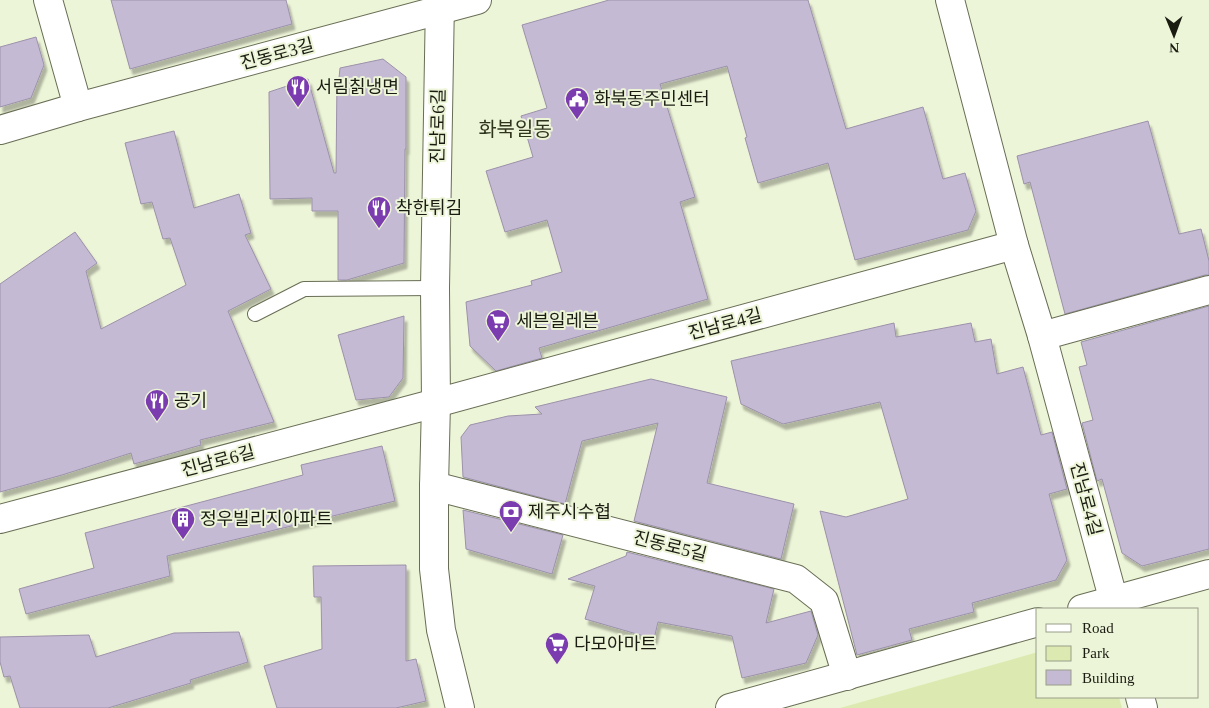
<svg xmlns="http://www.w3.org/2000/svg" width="1209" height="708" viewBox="0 0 1209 708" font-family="'Times New Roman','Noto Sans KR',serif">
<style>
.green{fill:#dceab1}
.building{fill:#c5bad4;stroke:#9c91aa;filter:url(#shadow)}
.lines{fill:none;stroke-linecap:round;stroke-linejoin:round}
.lane-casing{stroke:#686e55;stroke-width:16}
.street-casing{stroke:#686e55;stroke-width:30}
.secondary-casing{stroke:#686e55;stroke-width:30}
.lane{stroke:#fff;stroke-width:14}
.street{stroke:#fff;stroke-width:28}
.secondary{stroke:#fff;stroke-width:28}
.labels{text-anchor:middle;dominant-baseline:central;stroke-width:4;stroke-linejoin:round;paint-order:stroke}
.street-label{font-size:18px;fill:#1a1c12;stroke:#edf5d8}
.poi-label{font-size:18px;fill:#1a1c12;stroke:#edf5d8;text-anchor:start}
.quarter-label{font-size:20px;fill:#2f341d;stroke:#edf5d8}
</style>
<defs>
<filter id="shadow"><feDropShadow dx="3" dy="5.5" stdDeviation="1" flood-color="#0004"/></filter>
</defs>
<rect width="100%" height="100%" fill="#edf5d8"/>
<path class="green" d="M1038 652V697H1119L1122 708H840Z"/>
<g class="building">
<path d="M111 0H286L292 24 130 69Z"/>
<path d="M609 0H808L846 129 923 107 943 179 965 173 976 211 968 230 855 260 828 163 758 183 745 138 747 137 727 66 660 84 695 197 680 202 708 299 539 348 542 358 496 371 470 346 466 302 532 285 531 281 562 272 547 220 505 232 486 171 533 157 521 116 547 108 522 25Z"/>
<path d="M36 37 44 65 31 98 0 107V47Z"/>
<path d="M383 59 406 77V149H405L404 263 347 280H338V211H312V198L270 199 269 92 308 79 334 173H336L337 78H339L340 68Z"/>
<path d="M1148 121 1179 234 1201 229 1209 261V275H1205L1065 314 1030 182 1024 184 1017 156Z"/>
<path d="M174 131 194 208 239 194 251 233 245 235 271 289 228 311 274 422 200 440 201 445 134 464 131 453 62 475 0 492V284L75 232 97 263 86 271 101 329 186 285 170 238 163 239 152 202 141 204 125 143Z"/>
<path d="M1209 306V549L1142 566 1122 553 1102 479 1097 481 1082 423 1093 420 1079 367 1087 365 1081 342Z"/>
<path d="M404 316 403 378 389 397 356 400 338 335Z"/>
<path d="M894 323 896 337 971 323 975 342 991 339 997 374 1023 367 1041 435 1052 432 1067 489 1049 494 1067 560 1056 580 972 603 974 612 909 629 912 640 857 655 820 511 846 517 908 499 880 402 783 424 741 404 731 361Z"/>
<path d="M651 379 727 397 707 483 794 504 781 559 634 521 658 423 582 441 565 504 463 477 461 437 470 425 508 416 542 414 535 407Z"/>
<path d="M382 446 395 501 167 556 170 576 26 614 19 589 94 568 85 533 303 475 301 465Z"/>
<path d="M463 510 563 535 552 574 466 549Z"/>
<path d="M627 552 774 589 766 623 811 611 818 635 806 663 742 678 732 636 658 622 654 639 585 619 595 586 568 579 626 556Z"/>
<path d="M406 565V661L416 659 426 701 396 708H277L264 666 322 649 321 597H314L313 566Z"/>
<path d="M239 632 248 662 190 680 191 683 108 708H20L10 676 4 677 0 662V637L89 635 96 657 174 633Z"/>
</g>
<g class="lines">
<g class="lane-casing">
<path id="lane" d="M255 314 304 289 435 288"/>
</g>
<g class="street-casing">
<g id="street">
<path d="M48 0 78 107"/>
<path d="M950 0 1014 245 1042 336 1116 609"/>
<path d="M0 130 78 107 477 0"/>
<path d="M1042 336 1209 290"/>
<path d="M434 486 796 579 824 601 847 676"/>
<path d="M0 519 436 403 1014 245"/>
<path d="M1082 609 1209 574"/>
<path d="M1140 697 1143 708"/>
<path d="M730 708 1038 622"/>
</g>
</g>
<g class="secondary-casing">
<path id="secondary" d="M440 0 435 288 436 403 434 486V569L441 630 460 708"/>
</g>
<use href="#lane" class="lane"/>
<use href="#street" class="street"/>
<use href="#secondary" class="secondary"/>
</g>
<defs>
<g id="restaurant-pin" transform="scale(1.25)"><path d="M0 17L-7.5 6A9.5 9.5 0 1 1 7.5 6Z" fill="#7b3cb0" stroke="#edf5d8"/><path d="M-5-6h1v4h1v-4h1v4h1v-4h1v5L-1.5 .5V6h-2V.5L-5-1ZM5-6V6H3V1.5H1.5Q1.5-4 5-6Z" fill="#fff"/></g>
<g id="civic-pin" transform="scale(1.25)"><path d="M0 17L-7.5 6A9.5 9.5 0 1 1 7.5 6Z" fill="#7b3cb0" stroke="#edf5d8"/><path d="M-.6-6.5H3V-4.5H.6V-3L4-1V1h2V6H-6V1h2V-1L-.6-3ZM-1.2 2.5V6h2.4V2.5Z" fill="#fff"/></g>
<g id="supermarket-pin" transform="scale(1.25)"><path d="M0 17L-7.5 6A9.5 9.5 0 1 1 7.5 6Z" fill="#7b3cb0" stroke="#edf5d8"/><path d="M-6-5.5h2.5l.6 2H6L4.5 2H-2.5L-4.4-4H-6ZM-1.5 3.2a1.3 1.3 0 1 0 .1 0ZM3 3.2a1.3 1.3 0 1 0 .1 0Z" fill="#fff"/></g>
<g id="bank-pin" transform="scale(1.25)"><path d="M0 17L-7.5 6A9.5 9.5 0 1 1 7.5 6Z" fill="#7b3cb0" stroke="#edf5d8"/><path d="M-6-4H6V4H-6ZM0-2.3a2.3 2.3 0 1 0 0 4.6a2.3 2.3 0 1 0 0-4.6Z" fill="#fff"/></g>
<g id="building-pin" transform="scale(1.25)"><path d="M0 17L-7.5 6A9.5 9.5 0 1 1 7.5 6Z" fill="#7b3cb0" stroke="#edf5d8"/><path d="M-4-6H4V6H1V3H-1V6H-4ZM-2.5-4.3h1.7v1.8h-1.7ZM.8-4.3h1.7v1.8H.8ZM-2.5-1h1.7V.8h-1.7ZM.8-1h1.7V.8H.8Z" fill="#fff"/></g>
</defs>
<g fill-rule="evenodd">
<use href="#restaurant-pin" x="298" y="87"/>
<use href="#civic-pin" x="577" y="99"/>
<use href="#restaurant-pin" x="379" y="208"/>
<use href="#supermarket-pin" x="498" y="321"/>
<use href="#restaurant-pin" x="157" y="401"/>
<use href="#bank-pin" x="511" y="512"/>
<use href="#building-pin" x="183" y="519"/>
<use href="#supermarket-pin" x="557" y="644"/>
</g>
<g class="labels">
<g class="street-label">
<text transform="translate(277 54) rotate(-15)">진동로3길</text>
<text transform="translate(438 126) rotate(-89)">진남로6길</text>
<text transform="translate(725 324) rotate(-15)">진남로4길</text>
<text transform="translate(218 461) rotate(-15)">진남로6길</text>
<text transform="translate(1086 499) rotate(75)">진남로4길</text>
<text transform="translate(670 546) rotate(14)">진동로5길</text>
</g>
<g class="poi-label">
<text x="316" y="87">서림칡냉면</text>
<text x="594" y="99">화북동주민센터</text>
<text x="396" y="208">착한튀김</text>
<text x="516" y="321">세븐일레븐</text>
<text x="174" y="401">공기</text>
<text x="528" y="512">제주시수협</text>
<text x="200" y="519">정우빌리지아파트</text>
<text x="574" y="644">다모아마트</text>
</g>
<g class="quarter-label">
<text x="515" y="129">화북일동</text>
</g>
</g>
<rect x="1036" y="608" width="162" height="90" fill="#edf5d8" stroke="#999e89"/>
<rect x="1046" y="624" width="25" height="8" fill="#ffffff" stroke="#999e89"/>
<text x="1082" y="633" font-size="15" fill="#1a1c12">Road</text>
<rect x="1046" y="646" width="25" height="15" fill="#dceab1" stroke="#999e89"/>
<text x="1082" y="658" font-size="15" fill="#1a1c12">Park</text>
<rect x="1046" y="670" width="25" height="15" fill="#c5bad4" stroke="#999e89"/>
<text x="1082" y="683" font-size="15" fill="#1a1c12">Building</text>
<g transform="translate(1174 35) rotate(179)" stroke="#edf5d8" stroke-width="4" paint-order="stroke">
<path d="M0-4L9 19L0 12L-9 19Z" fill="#1a1c12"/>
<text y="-8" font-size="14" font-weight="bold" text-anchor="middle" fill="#1a1c12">N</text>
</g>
</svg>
